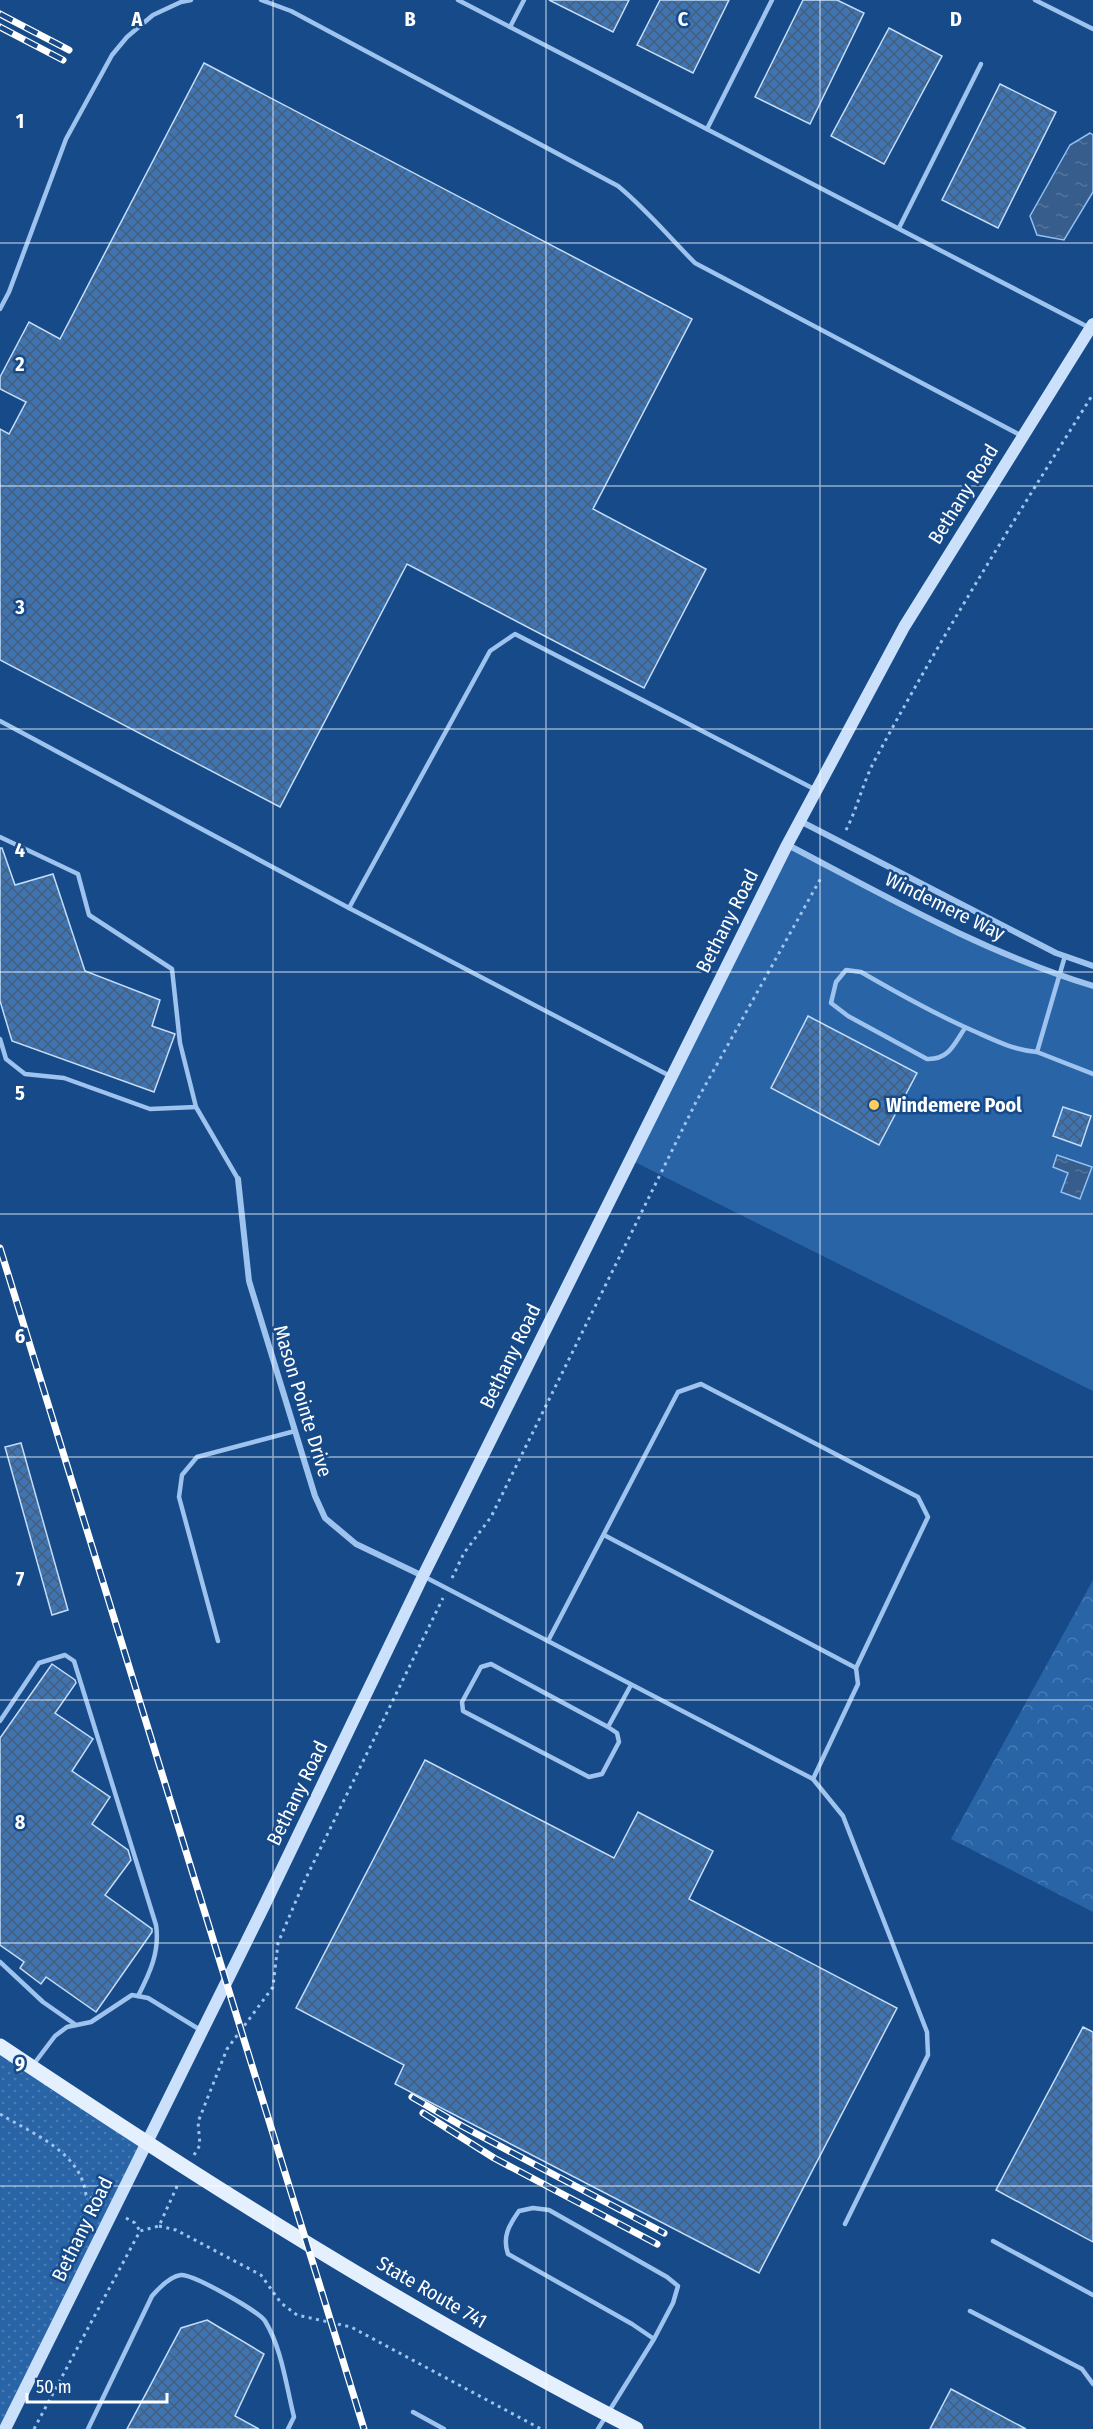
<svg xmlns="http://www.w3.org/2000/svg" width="1093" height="2429" viewBox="0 0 1093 2429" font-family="'Fira Sans Condensed',sans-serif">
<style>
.grass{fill:url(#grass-dots)}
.forest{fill:url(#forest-crowns)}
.pitch{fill:#2964a7}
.water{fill:url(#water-ripples);stroke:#90bff1;stroke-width:1.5}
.building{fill:url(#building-cross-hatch);stroke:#c4ddfa;stroke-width:1.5}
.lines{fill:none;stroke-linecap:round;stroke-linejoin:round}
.path{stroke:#9ec3ee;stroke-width:3;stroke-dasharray:3 4.5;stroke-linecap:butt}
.service{stroke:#9ec3ee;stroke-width:4.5}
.minor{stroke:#9ec3ee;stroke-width:6}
.secondary{stroke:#cbe0fa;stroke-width:12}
.primary{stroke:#e5f0ff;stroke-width:15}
.rail-casing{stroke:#fff;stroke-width:7}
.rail{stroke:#164a89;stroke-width:4.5;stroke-dasharray:14;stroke-linecap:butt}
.grid{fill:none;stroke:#fff;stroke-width:1.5;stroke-opacity:0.55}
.poi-dot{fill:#ffcd5b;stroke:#164a89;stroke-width:2}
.labels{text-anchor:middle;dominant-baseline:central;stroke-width:5;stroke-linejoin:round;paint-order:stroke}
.street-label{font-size:20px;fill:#fff;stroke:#164a89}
.poi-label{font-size:20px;font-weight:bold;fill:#fff;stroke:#164a89;text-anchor:start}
.grid-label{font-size:20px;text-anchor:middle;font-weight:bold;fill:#fff;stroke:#164a89;stroke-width:5;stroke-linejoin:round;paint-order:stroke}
</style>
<defs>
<pattern id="grass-dots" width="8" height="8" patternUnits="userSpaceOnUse" patternTransform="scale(1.5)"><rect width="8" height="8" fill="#2964a7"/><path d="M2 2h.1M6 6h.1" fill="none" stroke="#497bb4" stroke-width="1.8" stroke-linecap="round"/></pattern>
<pattern id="forest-crowns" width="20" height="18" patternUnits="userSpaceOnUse" patternTransform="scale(1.5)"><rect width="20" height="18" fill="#2964a7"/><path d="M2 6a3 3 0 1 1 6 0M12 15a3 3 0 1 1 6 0" fill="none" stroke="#497bb4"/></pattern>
<pattern id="water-ripples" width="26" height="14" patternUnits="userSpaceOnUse" patternTransform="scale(1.5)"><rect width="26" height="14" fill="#365d8b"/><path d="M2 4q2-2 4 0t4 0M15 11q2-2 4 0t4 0" fill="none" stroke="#54759c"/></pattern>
<pattern id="building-cross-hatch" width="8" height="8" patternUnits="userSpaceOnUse" patternTransform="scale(1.5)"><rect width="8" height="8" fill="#3f74b2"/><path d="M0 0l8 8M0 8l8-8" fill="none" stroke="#465e7a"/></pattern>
</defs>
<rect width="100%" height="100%" fill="#164a89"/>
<path class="grass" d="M0 2046 146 2144 0 2429Z"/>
<path class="forest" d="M1093 1580V1912L951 1839Z"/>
<path class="pitch" d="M787 845 991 948 1093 986V1391L629 1159Z"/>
<g class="water">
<path d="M1090 133 1093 135V192L1064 240 1037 235 1030 216 1070 145Z"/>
<path d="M1057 1155 1092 1167 1080 1199 1061 1192 1068 1173 1053 1167Z"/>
</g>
<g class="building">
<path d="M549 0H629L613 32Z"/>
<path d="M660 0H729L693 73 637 45Z"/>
<path d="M803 0H837L864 13 810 124 755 97Z"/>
<path d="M889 28 942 56 884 164 831 136Z"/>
<path d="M204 63 692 319 593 509 706 569 644 688 407 564 280 807 0 660V429L9 434 26 402 0 389V377L29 322 60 339Z"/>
<path d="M1000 84 1056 112 998 228 942 200Z"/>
<path d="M0 848H2L15 885 53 874 85 971 160 1000 152 1026 175 1034 154 1092 12 1041 0 1001Z"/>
<path d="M808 1016 917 1073 879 1145 771 1088Z"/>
<path d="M1063 1107 1091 1116 1081 1146 1053 1136Z"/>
<path d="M21 1443 68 1610 52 1615 5 1447Z"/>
<path d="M52 1664 75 1680 76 1683 55 1713 93 1739 72 1771 110 1797 92 1824 128 1850 131 1860 105 1895 152 1929V1932L96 2012 46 1977 41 1984 20 1968 24 1962 0 1945V1738Z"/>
<path d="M425 1760 614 1858 638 1812 713 1851 689 1899 897 2008 759 2273 395 2084 404 2065 296 2008Z"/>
<path d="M1083 2027 1093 2032V2242L996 2190Z"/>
<path d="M207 2320 264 2354 235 2416 259 2429H127L181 2328Z"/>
<path d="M951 2389 1026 2429H930Z"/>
</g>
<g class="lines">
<g class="path">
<path d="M846 830C858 807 863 781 876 758 943 633 1018 514 1093 394"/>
<path d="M452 1578 464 1553 491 1517 696 1102 822 876"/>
<path d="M0 2114C33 2134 81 2152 86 2195L102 2203"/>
<path d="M194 2155 200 2145 198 2122 227 2049 273 1987 278 1943 304 1882 443 1598"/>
<path d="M126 2218 135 2223 140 2231"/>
<path d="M159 2226 176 2230 261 2275 281 2303 297 2315 351 2327 541 2429"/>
<path d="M34 2429 140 2231 159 2226 179 2182"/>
</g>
<g class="service">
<path d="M261 0 291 11 618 186C646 209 669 237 695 263L1022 436"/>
<path d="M458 0 1090 328"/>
<path d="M1035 0 1093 29"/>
<path d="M510 27 524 0"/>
<path d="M707 129 772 0"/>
<path d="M899 228 981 64"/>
<path d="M0 309 9 292 66 139 112 55 127 37 153 15 181 2 191 0"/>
<path d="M0 721 349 908 670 1076"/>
<path d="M0 837 78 874 89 915 172 969 180 1043 196 1107 238 1179"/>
<path d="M349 908 490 651 515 634 816 790"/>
<path d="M965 1028C954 1044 949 1060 927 1059L848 1016 831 1003 836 982 846 970 861 972C899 994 936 1015 976 1032 996 1041 1014 1050 1037 1052L1065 956"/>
<path d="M0 1039 6 1059 25 1074 64 1078 150 1109 196 1107"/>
<path d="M1037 1052 1093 1074"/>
<path d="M604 1535 856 1668"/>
<path d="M425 1577 813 1779 843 1816 927 2032 928 2055 845 2224"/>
<path d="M218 1641 179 1497 182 1475 197 1457 295 1431"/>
<path d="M548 1641 678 1392 701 1384 918 1497 928 1517 856 1668 858 1684 813 1779"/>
<path d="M0 1721 39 1663 65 1655 74 1661 156 1925C160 1951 150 1973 138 1996"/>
<path d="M608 1727 617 1733 619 1742 602 1774 589 1777 463 1711 462 1702 481 1667 491 1664 608 1727 631 1685"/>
<path d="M0 1962 43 2002 76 2025"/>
<path d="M33 2065 55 2036 67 2027 91 2022 132 1995 148 1998 202 2031"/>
<path d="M993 2241 1093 2295"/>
<path d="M970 2311 1082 2369 1093 2384"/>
<path d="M413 2412 444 2429"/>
<path d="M88 2429 152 2296C159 2288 170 2276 181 2275 193 2274 260 2312 265 2321 282 2349 286 2385 294 2417L288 2429"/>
<path d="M598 2429 654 2339 632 2324 508 2254C502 2237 509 2225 519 2211L533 2208 549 2210 667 2277 678 2286 673 2303 654 2339"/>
</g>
<g class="minor">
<path d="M800 821 1056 953 1093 966"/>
<path d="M788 845C887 897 985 953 1093 986"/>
<path d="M238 1179 249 1281 315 1496 325 1518 356 1544 423 1576"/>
</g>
<path class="secondary" d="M5 2429 265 1904 423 1576 787 845 904 627 1093 324"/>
<path class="primary" d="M0 2046C206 2184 416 2316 636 2429"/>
<g class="rail-casing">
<g id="rail">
<path d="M0 14 69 50"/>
<path d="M0 27 63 60"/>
<path d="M0 1248 364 2429"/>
<path d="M412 2097 462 2126 664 2233"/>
<path d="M423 2113 494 2158 657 2244"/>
</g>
</g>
<use href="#rail" class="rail"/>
</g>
<path class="grid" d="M273 0V2429M546 0V2429M820 0V2429M0 243H1093M0 486H1093M0 729H1093M0 972H1093M0 1214H1093M0 1457H1093M0 1700H1093M0 1943H1093M0 2186H1093"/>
<circle class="poi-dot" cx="874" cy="1105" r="6"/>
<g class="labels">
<g class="street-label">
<text transform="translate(963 494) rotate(-58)">Bethany Road</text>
<text transform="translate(945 906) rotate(26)">Windemere Way</text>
<text transform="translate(727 921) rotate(-63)">Bethany Road</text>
<text transform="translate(510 1356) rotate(-64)">Bethany Road</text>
<text transform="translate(303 1401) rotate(73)">Mason Pointe Drive</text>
<text transform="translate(297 1793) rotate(-64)">Bethany Road</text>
<text transform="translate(82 2229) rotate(-64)">Bethany Road</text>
<text transform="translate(432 2292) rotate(30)">State Route 741</text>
</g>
<g class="poi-label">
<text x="886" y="1105">Windemere Pool</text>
</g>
</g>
<g class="grid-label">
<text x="137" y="26">A</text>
<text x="410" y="26">B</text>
<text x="683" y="26">C</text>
<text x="956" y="26">D</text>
<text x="20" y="128">1</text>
<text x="20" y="371">2</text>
<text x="20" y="614">3</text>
<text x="20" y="857">4</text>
<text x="20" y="1100">5</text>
<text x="20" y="1343">6</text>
<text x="20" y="1586">7</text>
<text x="20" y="1829">8</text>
<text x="20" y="2071">9</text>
</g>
<path d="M27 2393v9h140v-9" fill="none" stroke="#ffffff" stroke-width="3"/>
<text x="36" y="2393" font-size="18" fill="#ffffff" stroke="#164a89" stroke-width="4.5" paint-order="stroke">50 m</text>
</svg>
